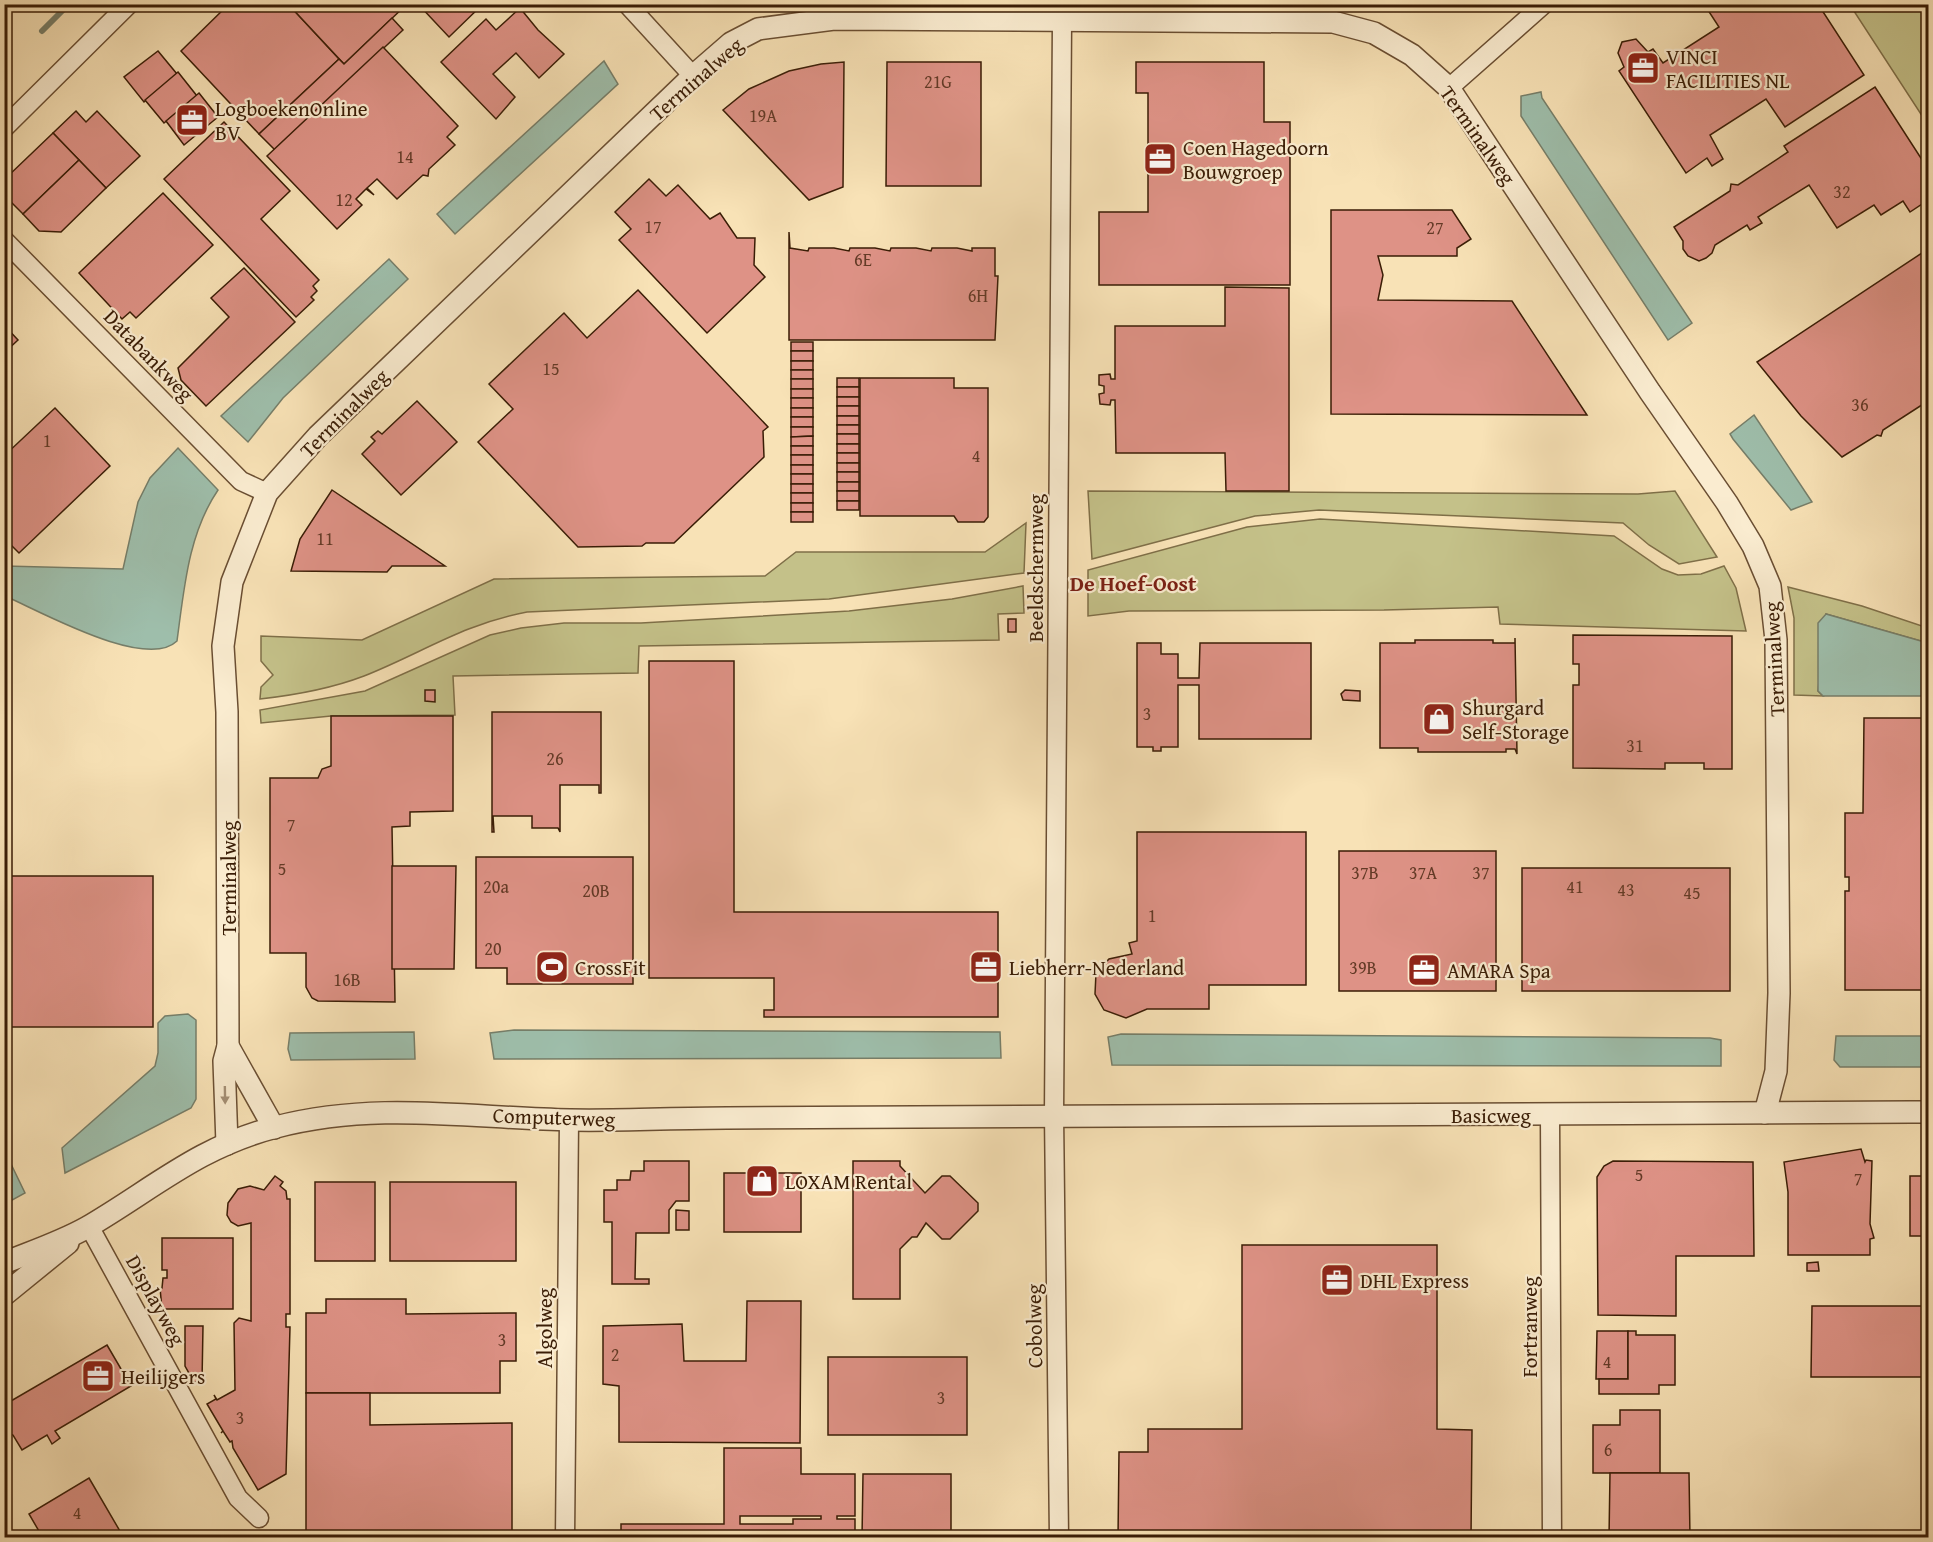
<svg xmlns="http://www.w3.org/2000/svg" width="1933" height="1542" viewBox="0 0 1933 1542" font-family="'Gentium Book Plus',serif">
<style>
.green{fill:#c4c189;stroke:#7f6f48;stroke-width:1.5}
.water{fill:#9ebeab;stroke:#767e69;stroke-width:1.5}
.lines{fill:none;stroke-linecap:round;stroke-linejoin:round}
.stream{stroke:#767e69;stroke-width:6}
.building{fill:#de9286;stroke:#3a1d06;stroke-width:1.5;fill-rule:evenodd}
.minor-casing{stroke:#6a4e32;stroke-width:21}
.tertiary-casing{stroke:#6a4e32;stroke-width:24}
.minor{stroke:#faecd0;stroke-width:18}
.tertiary{stroke:#faecd0;stroke-width:21}
.oneway{fill:#a48f75}
.labels{text-anchor:middle;dominant-baseline:central;stroke-width:4.5;stroke-linejoin:round;paint-order:stroke}
.number-label{font-size:18px;fill:#633a26}
.poi-label{font-size:21px;fill:#3a1d06;stroke:#faecd0;text-anchor:start}
.street-label{font-size:21px;fill:#3a1d06;stroke:#faecd0}
.neighbourhood-label{font-size:22px;font-weight:bold;fill:#7a1f14;stroke:#faecd0}
</style>
<rect width="100%" height="100%" fill="#f8e2b6"/>
<filter id="stains"><feTurbulence type="fractalNoise" baseFrequency=".00333" numOctaves="4"/><feColorMatrix values="0 0 0 0 .2 0 0 0 0 .09 0 0 0 0 .02 0 0 0 .5 -.17"/></filter>
<radialGradient id="worn" r=".72"><stop offset=".6" stop-color="#630" stop-opacity="0"/><stop offset="1" stop-color="#630" stop-opacity=".3"/></radialGradient>
<g class="green">
<path d="M1850 5H1928V125Z"/>
<path d="M1088 491 1638 494 1675 491 1717 557 1679 564 1649 545 1623 523 1319 510 1255 516 1092 559Z"/>
<path d="M1320 519 1614 536 1662 569 1678 575 1701 574 1724 566 1736 588 1746 631 1500 624 1498 607 1384 610 1129 611 1088 616V570L1247 527Z"/>
<path d="M1026 523 1024 573 829 599 527 612C463 624 422 653 364 676 330 689 296 695 260 699L261 687 273 675 261 661V636L362 640 494 579 765 576 796 552H985Z"/>
<path d="M1023 586 1024 613 998 614 999 640 639 646 638 673 453 676 455 715 331 716 261 723 260 710 365 691 490 635 521 628 564 623H641L849 611 952 599Z"/>
<path d="M1788 587 1862 606 1928 628V643L1826 614 1818 691 1823 696 1794 695V618Z"/>
</g>
<g class="water">
<path d="M604 61 618 84 455 234 437 214Z"/>
<path d="M1541 92 1542 98 1692 323 1668 340 1521 116V96Z"/>
<path d="M389 259 408 279 283 398 248 442 221 416Z"/>
<path d="M1754 415 1812 502 1791 510 1733 439 1730 434Z"/>
<path d="M178 448 218 490C188 534 184 590 177 641 146 671 40 611 5 596V566L123 569 138 502 150 478Z"/>
<path d="M1826 614 1928 643V696H1823L1818 691V623Z"/>
<path d="M188 1014 196 1020V1099L191 1108 65 1173 62 1148 155 1066 158 1053V1023L165 1016Z"/>
<path d="M514 1030 1000 1032 1001 1058 494 1059 490 1033Z"/>
<path d="M414 1032 415 1059 291 1060 288 1049 290 1033Z"/>
<path d="M1121 1034 1710 1038 1721 1040V1066L1112 1065 1108 1037Z"/>
<path d="M1836 1036H1928V1067H1840L1834 1060Z"/>
<path d="M11 1164 25 1193 5 1204V1167Z"/>
</g>
<g class="lines">
<g class="stream">
<path d="M42 31 69 4"/>
<path d="M4 70 9 66"/>
</g>
</g>
<g class="building">
<path d="M229 4H288L339 59 259 134 181 51Z"/>
<path d="M288 4H407L344 64Z"/>
<path d="M418 4H483L449 37Z"/>
<path d="M1704 4H1818L1864 75 1785 127 1766 99 1710 135 1723 159 1712 166 1707 158 1686 173 1619 71 1624 67 1618 53 1622 42 1636 39 1648 52 1653 49 1663 63 1719 27Z"/>
<path d="M520 8 538 30 564 54 539 78 516 53 493 74 515 97 496 119 441 62 486 19 496 30Z"/>
<path d="M392 18 403 30 275 150 259 134 339 59 344 64Z"/>
<path d="M383 47 458 126 447 137 455 145 429 169 428 176 423 175 397 199 377 179 367 188 374 195 366 189 356 199 362 205 337 229 267 156Z"/>
<path d="M158 51 177 74 144 102 124 77Z"/>
<path d="M844 62 843 187 809 200 723 110 749 89 789 71 821 64Z"/>
<path d="M887 62H981V186H886Z"/>
<path d="M1136 62H1264V122H1290V285H1099V212H1148V93H1136Z"/>
<path d="M178 72 197 96 164 123 145 100Z"/>
<path d="M1875 87 1928 169V200L1910 212 1903 201 1881 215 1874 205 1837 228 1809 185 1758 217 1762 223 1750 230 1747 225 1715 245 1712 253 1706 258 1699 261 1688 256 1683 249V241L1674 227 1730 191 1731 184 1738 185 1788 152 1784 146Z"/>
<path d="M199 93 218 117 184 145 166 121Z"/>
<path d="M76 111 86 122 97 111 140 156 106 188 53 133Z"/>
<path d="M224 122 290 191 261 219 319 280 313 286 317 291 311 297 314 300 296 317 164 179Z"/>
<path d="M53 133 79 160 23 214 7 198 8 176Z"/>
<path d="M79 160 106 188 61 232 39 231 23 214Z"/>
<path d="M649 179 666 196 678 185 710 219 720 213 737 238H755L754 265 765 277 707 333 619 240 631 229 615 212Z"/>
<path d="M163 193 213 245 136 318 130 312 122 319 79 273Z"/>
<path d="M1331 210H1452L1471 239 1457 248V256H1378L1383 275 1378 300 1512 301 1587 415 1331 414Z"/>
<path d="M789 232 790 248 808 251 809 248H834L849 251 850 248H875L890 251 891 248H916L931 251 932 248H957L972 251V248H995V276H998L995 340H789Z"/>
<path d="M1928 249V401L1883 430 1881 436 1877 435 1842 457 1801 416 1757 362Z"/>
<path d="M244 268 295 322 206 406 181 380 178 368 229 317 211 298Z"/>
<path d="M1225 287 1289 288V491H1226L1225 453H1116L1115 400H1111L1110 405 1100 404 1099 394 1104 393V386L1099 385V375L1110 374 1111 379H1115V326H1225Z"/>
<path d="M638 290 768 427 763 431 764 457 674 543H646L642 546 578 547 478 442 513 409 489 384 564 313 587 338Z"/>
<path d="M4 325 18 340 4 353Z"/>
<rect x="791" y="342" width="22" height="9"/>
<rect x="791" y="351" width="22" height="10"/>
<rect x="791" y="361" width="22" height="9"/>
<rect x="791" y="370" width="22" height="9"/>
<rect x="837" y="378" width="22" height="9"/>
<path d="M860 378H954V388H988V517L984 522H958L954 516H860Z"/>
<rect x="791" y="379" width="22" height="10"/>
<rect x="837" y="387" width="22" height="10"/>
<rect x="791" y="389" width="22" height="9"/>
<rect x="837" y="397" width="22" height="9"/>
<rect x="791" y="398" width="22" height="10"/>
<path d="M417 401 457 442 401 495 362 454 375 441 371 437 378 431 382 434Z"/>
<rect x="837" y="406" width="22" height="10"/>
<path d="M55 408 110 466 19 553 4 538V456Z"/>
<rect x="791" y="408" width="22" height="9"/>
<rect x="837" y="416" width="22" height="9"/>
<rect x="791" y="417" width="22" height="10"/>
<rect x="837" y="425" width="22" height="9"/>
<path d="M791 427H813V436L791 437Z"/>
<rect x="837" y="434" width="22" height="10"/>
<path d="M813 436V446H791V437Z"/>
<rect x="837" y="444" width="22" height="9"/>
<rect x="791" y="446" width="22" height="9"/>
<rect x="837" y="453" width="22" height="10"/>
<rect x="791" y="455" width="22" height="10"/>
<rect x="837" y="463" width="22" height="9"/>
<rect x="791" y="465" width="22" height="9"/>
<rect x="837" y="472" width="22" height="10"/>
<rect x="791" y="474" width="22" height="10"/>
<rect x="837" y="482" width="22" height="9"/>
<rect x="791" y="484" width="22" height="9"/>
<path d="M332 490 445 566H392L387 572 291 571 300 539Z"/>
<rect x="837" y="491" width="22" height="10"/>
<rect x="791" y="493" width="22" height="10"/>
<rect x="837" y="501" width="22" height="9"/>
<rect x="791" y="503" width="22" height="9"/>
<rect x="791" y="512" width="22" height="10"/>
<rect x="1008" y="619" width="8" height="13"/>
<path d="M1573 635 1732 636V769H1704V763H1665V769L1573 768V685H1579V664H1573Z"/>
<path d="M1515 638 1517 754 1515 749H1506V752H1418V748H1380V643H1415V640H1493V643H1515Z"/>
<path d="M1137 643H1161V654H1178V678H1199L1200 643H1311V739H1199V685H1178V747H1161V751H1153V747H1137Z"/>
<path d="M649 661H734V912H998V1017H764V1010H774V978H649Z"/>
<path d="M425 690H435V702L425 701Z"/>
<path d="M1345 690 1360 691V701L1343 700 1341 694Z"/>
<path d="M492 712H601V793H599V785H560V832L558 828H532V816H493L494 832H492Z"/>
<path d="M331 716H453V811L410 812V826L392 827 395 1002 318 1001 312 998 306 987V953H270V778H318L322 769 331 766Z"/>
<path d="M1864 718H1928V990H1845V891H1849V877H1845V813H1863Z"/>
<path d="M1137 832H1306V985H1209V1009H1147L1126 1018 1104 1010 1095 994 1096 973 1109 959 1132 954 1129 943 1137 941Z"/>
<rect x="1339" y="851" width="157" height="140"/>
<path d="M476 857H633V984H507V968H476Z"/>
<path d="M392 866H456L454 969H392Z"/>
<rect x="1522" y="868" width="208" height="123"/>
<rect x="4" y="876" width="149" height="151"/>
<path d="M1861 1149 1865 1162 1866 1160 1872 1161 1870 1224 1874 1238 1870 1239V1255H1788V1192L1784 1162Z"/>
<path d="M644 1161H689V1201H676L669 1210V1233H636L635 1279H649V1284H612V1222H604V1190H617V1180H630L631 1171H644Z"/>
<path d="M853 1161H900V1166L925 1193 942 1176H950L978 1203V1211L950 1239H942L926 1223 917 1237H912L900 1249V1299H853Z"/>
<path d="M1613 1161 1753 1162 1754 1256H1676V1316L1598 1315 1597 1177 1604 1166Z"/>
<rect x="724" y="1173" width="77" height="59"/>
<path d="M275 1176 283 1182 280 1186 286 1191 287 1199H290V1314H286V1327H290L286 1474 258 1490 233 1448 232 1441 230 1442 223 1431 221 1433 223 1431 207 1404 216 1399 214 1395 217 1400 235 1390 234 1323 239 1318 251 1321V1223L238 1226 231 1222 227 1215 228 1203 238 1189 250 1186 264 1190Z"/>
<rect x="1910" y="1176" width="18" height="60"/>
<rect x="315" y="1182" width="60" height="79"/>
<rect x="390" y="1182" width="126" height="79"/>
<path d="M676 1210 689 1211V1230H676Z"/>
<path d="M162 1238H233V1309H162L160 1288H162L163 1278H167V1270H162Z"/>
<path d="M1242 1245H1437V1429L1472 1430 1471 1538H1118L1119 1452H1148V1429H1242Z"/>
<path d="M1818 1262 1819 1271H1807V1263Z"/>
<path d="M326 1299H406V1314L516 1313V1361H500V1393H306V1313H326Z"/>
<path d="M747 1301H801L800 1443 619 1442V1386L603 1384V1326L682 1324 684 1361H746Z"/>
<path d="M1812 1306H1928V1377H1811Z"/>
<path d="M185 1326H203L202 1382H194L185 1366Z"/>
<path d="M1597 1331H1628V1379H1596Z"/>
<path d="M1628 1331H1636V1335H1675V1385H1659V1394H1599V1379H1628Z"/>
<path d="M107 1345 131 1386 55 1431 60 1438 52 1444 47 1435 22 1450 13 1435 4 1432V1405Z"/>
<rect x="828" y="1357" width="139" height="78"/>
<path d="M306 1393H370V1425L512 1423V1538H306Z"/>
<path d="M1620 1410H1660V1473H1593V1425H1620Z"/>
<path d="M724 1448H801V1474H855V1516H837V1519H855V1538H621V1524H724ZM740 1516H821V1519H793V1524H740Z"/>
<path d="M1610 1473H1689L1690 1538H1609Z"/>
<path d="M863 1474H951V1534H954V1538H862Z"/>
<path d="M89 1478 124 1538H43L29 1514Z"/>
</g>
<g class="lines">
<g class="minor-casing">
<g id="minor">
<path d="M627 4 693 76"/>
<path d="M1449 88 1544 4"/>
<path d="M4 128 129 4"/>
<path d="M4 240 241 481 267 493"/>
<path d="M1550 1116 1552 1538"/>
<path d="M89 1226 238 1498 259 1518"/>
<path d="M565 1538 569 1120"/>
<path d="M1059 1538 1054 1114 1062 22"/>
</g>
</g>
<g class="tertiary-casing">
<g id="tertiary">
<path d="M228 1046 274 1128"/>
<path d="M227 1144 224 1061 228 1046 227 712 223 646 232 582 267 493 318 436 693 76 731 43 758 29 834 19 1333 22 1374 33 1412 55 1449 88 1650 392 1727 503 1753 546 1770 586 1776 640 1779 993 1776 1071 1765 1113"/>
<path d="M4 1263C31 1252 61 1242 86 1228 153 1189 198 1147 276 1127 377 1101 469 1118 570 1120 622 1121 675 1118 727 1118 1128 1113 1528 1114 1928 1112"/>
<path d="M4 1295 68 1243"/>
</g>
</g>
<use href="#minor" class="minor"/>
<use href="#tertiary" class="tertiary"/>
</g>
<defs><path id="oneway-solid" d="M-6-.8H1V-3.2L6.5 0L1 3.2V.8H-6Z" transform="scale(1.5)"/></defs>
<use class="oneway" href="#oneway-solid" transform="translate(225 1095) rotate(89)"/>
<defs>
<g id="office-square" transform="scale(1.725)"><rect x="-9" y="-9" width="18" height="18" rx="4" fill="#8f2418" stroke="#faecd0"/><path d="M-6-3h4V-5.5h4V-3h4V5H-6ZM-1-4.5V-3h2v-1.5ZM-6 0V1H6V0Z" fill="#fff"/></g>
<g id="shop-square" transform="scale(1.725)"><rect x="-9" y="-9" width="18" height="18" rx="4" fill="#8f2418" stroke="#faecd0"/><path d="M-5-2.5h2.3a2.7 3.5 0 0 1 5.4 0H5L5.5 6h-11ZM-1.5-2.5h3a1.5 2.3 0 0 0-3 0Z" fill="#fff"/></g>
<g id="stadium-square" transform="scale(1.725)"><rect x="-9" y="-9" width="18" height="18" rx="4" fill="#8f2418" stroke="#faecd0"/><path d="M0-5a6.5 5 0 1 0 0 10a6.5 5 0 1 0 0-10ZM-3.5-1.8h7v3.6h-7Z" fill="#fff"/></g>
</defs>
<g fill-rule="evenodd">
<use href="#office-square" x="1643" y="68"/>
<use href="#office-square" x="192" y="120"/>
<use href="#office-square" x="1160" y="159"/>
<use href="#shop-square" x="1439" y="719"/>
<use href="#stadium-square" x="552" y="967"/>
<use href="#office-square" x="986" y="967"/>
<use href="#office-square" x="1424" y="970"/>
<use href="#shop-square" x="762" y="1181"/>
<use href="#office-square" x="1337" y="1280"/>
<use href="#office-square" x="98" y="1376"/>
</g>
<g class="labels">
<g class="number-label">
<text x="938" y="81">21G</text>
<text x="763" y="115">19A</text>
<text x="405" y="156">14</text>
<text x="1842" y="191">32</text>
<text x="344" y="199">12</text>
<text x="653" y="226">17</text>
<text x="1435" y="227">27</text>
<text x="863" y="259">6E</text>
<text x="978" y="295">6H</text>
<text x="551" y="368">15</text>
<text x="1860" y="404">36</text>
<text x="47" y="440">1</text>
<text x="976" y="455">4</text>
<text x="325" y="538">11</text>
<text x="1147" y="713">3</text>
<text x="1635" y="745">31</text>
<text x="555" y="758">26</text>
<text x="291" y="824">7</text>
<text x="282" y="868">5</text>
<text x="1365" y="872">37B</text>
<text x="1423" y="872">37A</text>
<text x="1481" y="872">37</text>
<text x="496" y="886">20a</text>
<text x="1575" y="886">41</text>
<text x="1626" y="889">43</text>
<text x="596" y="890">20B</text>
<text x="1692" y="892">45</text>
<text x="1152" y="915">1</text>
<text x="493" y="948">20</text>
<text x="1363" y="967">39B</text>
<text x="347" y="979">16B</text>
<text x="1639" y="1174">5</text>
<text x="1858" y="1178">7</text>
<text x="502" y="1339">3</text>
<text x="615" y="1354">2</text>
<text x="1607" y="1361">4</text>
<text x="941" y="1397">3</text>
<text x="240" y="1417">3</text>
<text x="1608" y="1449">6</text>
<text x="77" y="1512">4</text>
</g>
<g class="poi-label">
<text x="1666" y="56">VINCI<tspan x="1666" dy="24">FACILITIES NL</tspan></text>
<text x="215" y="108">LogboekenOnline<tspan x="215" dy="24">BV</tspan></text>
<text x="1183" y="147">Coen Hagedoorn<tspan x="1183" dy="24">Bouwgroep</tspan></text>
<text x="1462" y="707">Shurgard<tspan x="1462" dy="24">Self-Storage</tspan></text>
<text x="575" y="967">CrossFit</text>
<text x="1009" y="967">Liebherr-Nederland</text>
<text x="1447" y="970">AMARA Spa</text>
<text x="785" y="1181">LOXAM Rental</text>
<text x="1360" y="1280">DHL Express</text>
<text x="121" y="1376">Heilijgers</text>
</g>
<g class="street-label">
<text transform="translate(696 79) rotate(-41)">Terminalweg</text>
<text transform="translate(1478 135) rotate(55)">Terminalweg</text>
<text transform="translate(149 355) rotate(46)">Databankweg</text>
<text transform="translate(344 413) rotate(-45)">Terminalweg</text>
<text transform="translate(1035 568) rotate(-90)">Beeldschermweg</text>
<text transform="translate(1774 659) rotate(-93)">Terminalweg</text>
<text transform="translate(228 878) rotate(-90)">Terminalweg</text>
<text x="1491" y="1115">Basicweg</text>
<text transform="translate(554 1117) rotate(2)">Computerweg</text>
<text transform="translate(156 1300) rotate(61)">Displayweg</text>
<text transform="translate(1034 1326) rotate(-91)">Cobolweg</text>
<text transform="translate(1529 1327) rotate(-90)">Fortranweg</text>
<text transform="translate(544 1328) rotate(-90)">Algolweg</text>
</g>
<g class="neighbourhood-label">
<text x="1133" y="583">De Hoef-Oost</text>
</g>
</g>
<rect width="1933" height="1542" fill="none" stroke="#f8e2b6" stroke-width="24"/>
<rect x="6" y="6" width="1921" height="1530" fill="none" stroke="#3a1d06" stroke-width="3"/>
<rect x="12" y="12" width="1909" height="1518" fill="none" stroke="#3a1d06" stroke-width="1.5"/>
<rect width="100%" height="100%" filter="url(#stains)"/>
<rect width="100%" height="100%" fill="url(#worn)"/>
</svg>
